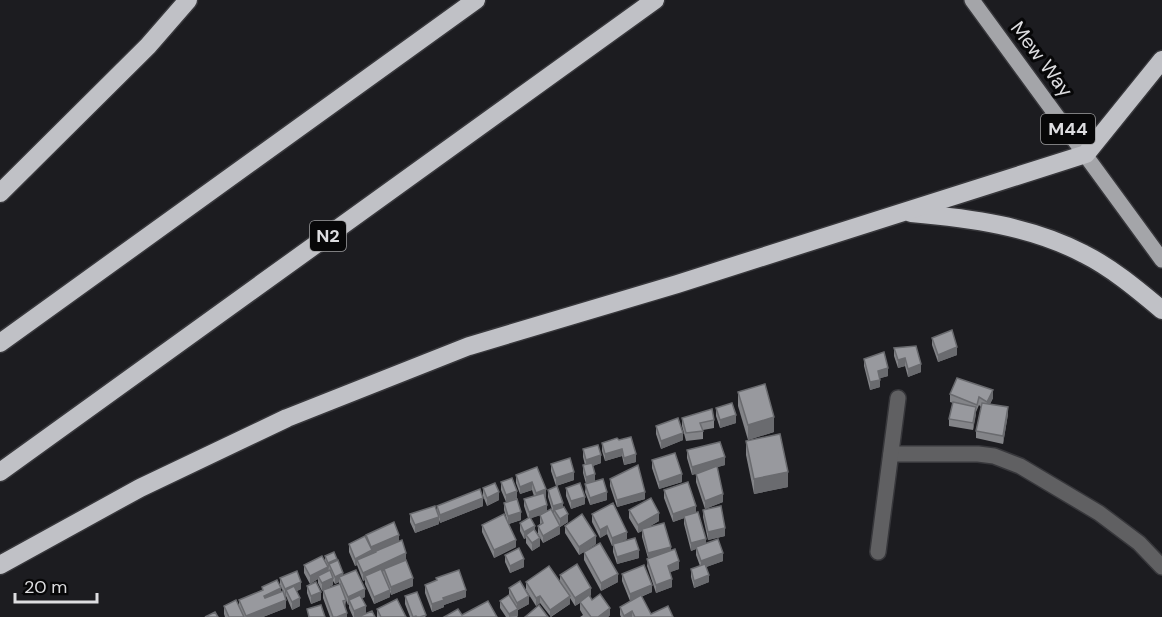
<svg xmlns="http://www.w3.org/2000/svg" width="1162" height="617" viewBox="0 0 1162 617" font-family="'DM Sans',sans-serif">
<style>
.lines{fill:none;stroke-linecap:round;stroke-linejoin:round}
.minor-casing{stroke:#37373b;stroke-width:18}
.major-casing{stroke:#37373b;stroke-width:18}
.highway-casing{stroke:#37373b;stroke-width:21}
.minor{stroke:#606062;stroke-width:15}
.major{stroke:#a4a5a9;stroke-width:15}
.highway{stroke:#c0c1c6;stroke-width:18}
.wall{fill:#838488;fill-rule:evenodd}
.shaded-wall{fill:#6a6b6f}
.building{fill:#98999e;stroke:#6a6b6f;stroke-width:1.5}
.labels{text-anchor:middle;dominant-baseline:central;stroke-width:6;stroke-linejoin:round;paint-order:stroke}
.shield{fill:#070708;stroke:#9d9d9f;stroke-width:1.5}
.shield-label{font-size:18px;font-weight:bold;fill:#dddde0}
.street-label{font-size:20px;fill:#dddde0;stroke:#070708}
</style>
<rect width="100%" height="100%" fill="#1c1c20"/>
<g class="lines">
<g class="minor-casing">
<g id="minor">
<path d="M891 454H978L994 456 1020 466 1099 513 1139 543 1162 567"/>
<path d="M878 552 898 398"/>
</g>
</g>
<g class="major-casing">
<path id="major" d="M972 0 1162 260"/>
</g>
<g class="highway-casing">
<g id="highway">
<path d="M0 193 148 46 188 0"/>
<path d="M911 213C969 218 1031 226 1084 254 1112 268 1138 290 1162 310"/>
<path d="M0 343 476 0"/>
<path d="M0 472 655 0"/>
<path d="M0 565 140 488 287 418 469 346 677 284 1086 154 1162 60"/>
</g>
</g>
<use href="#minor" class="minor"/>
<use href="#major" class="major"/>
<use href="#highway" class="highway"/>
</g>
<g class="wall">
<path d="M932 338 957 355 938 362 932 345Z"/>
<path d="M894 348 921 372 908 377 905 366 898 368 894 356Z"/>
<path d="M864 359 888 376 880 378V387L870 390 864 366Z"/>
<path d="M738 392 774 432 748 440 738 406Z"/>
<path d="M950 394 993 398 990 404 1008 414 1003 444 976 438V431L981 407 979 405 976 412 973 430 949 426V419L953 403 950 402Z"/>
<path d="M716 408 736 423 720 428 716 416Z"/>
<path d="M682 418 714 420V428L703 430V439L686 441 682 426Z"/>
<path d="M656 426 683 440 661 449 656 434Z"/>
<path d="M617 438 636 462 624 465 622 456 605 461 602 451V443Z"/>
<path d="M746 441 788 487 754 494 746 455Z"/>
<path d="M583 449 601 463 593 466 595 481 607 500 590 505 585 492 586 484 583 473V465H585L583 457Z"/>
<path d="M687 450 725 465 717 467 723 502 705 509 696 482V474L705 471 692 475 687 458Z"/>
<path d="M652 460 682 482 659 489 652 468Z"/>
<path d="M551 464 574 480 556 486 551 471Z"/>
<path d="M537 467 546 497H545L547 511 553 513 548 497V490L563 507 568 522 560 527V534L543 543 538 534V526L540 524V515L531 518 540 546 532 551 526 543V538L524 539 520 531V523L528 518 524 506V499L534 496 532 490 520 494 516 483V475Z"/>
<path d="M610 479 645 499 617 507 610 486Z"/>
<path d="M501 482 517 498 521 520 509 524 516 547 494 558 482 532V525L507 520 504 510V503L506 502 501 490Z"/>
<path d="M483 488 499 500 487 506 483 496Z"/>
<path d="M566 488 585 504 571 509 566 496Z"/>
<path d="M664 490 696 513 706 544 723 561 706 567 709 582 694 588 691 577V569L700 566 696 555V549L691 551 684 524V518L673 522 664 498Z"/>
<path d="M437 506H483L440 523 439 520V524L415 533 410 522V514L437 510Z"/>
<path d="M629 510 659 521 647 528 671 551 679 569 670 572 672 587 656 593 647 566 648 558 642 537V531L638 533 629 518Z"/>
<path d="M703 510 725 536 708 540 703 517Z"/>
<path d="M592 514 627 539 622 541 639 558 617 564 613 552V545L612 546 607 534 600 538 592 522Z"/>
<path d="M565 526 596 544 579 555 565 533Z"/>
<path d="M366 535 399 541 413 586 391 595 390 592V597L374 604 365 584V580L363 581 357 565 355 566 349 552V544L366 539Z"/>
<path d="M584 552 618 582 601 591 584 560Z"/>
<path d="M505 555 524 567 510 573 505 562Z"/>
<path d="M325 556 337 560 343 575 365 597 362 598 358 617H353L349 608V604L348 605 346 600 345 608 347 617H330L323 598V590L322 591 318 583V579L310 584 304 573V565L325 561ZM333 581 335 584 339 582V584L325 589 333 585Z"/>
<path d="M622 574 652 592 641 597 651 614 673 617H621L620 615V607L630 601 622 581Z"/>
<path d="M560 575 591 595 590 596 592 600 610 615 608 617H580L583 615 580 610V603L575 606 570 598V604L551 617 540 603 536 606 526 590V582H560Z"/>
<path d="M280 578 301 589 297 591 300 606 292 610 286 596 285 597 286 608 263 617H225L224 614V606L239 607V600L262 590V587L281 592 283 591 280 585Z"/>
<path d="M436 578 466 597 444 605V607L432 612 425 593V585L436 581Z"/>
<path d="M307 586 321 600 311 604 307 593Z"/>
<path d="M509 588 529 604 518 610V616L517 617H506L500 608V601L509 595Z"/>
<path d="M405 596 426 617H410L405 604Z"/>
<path d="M377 609 406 617H377Z"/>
</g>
<g class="shaded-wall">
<path d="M957 347V355L938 362V355Z"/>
<path d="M905 358V366L898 368V360Z"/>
<path d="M921 364V372L908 377V369Z"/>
<path d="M888 368V376L878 379V371Z"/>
<path d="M880 380V387L870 390V382Z"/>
<path d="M993 390V398L987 410V402Z"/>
<path d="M976 407V415L973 430V423Z"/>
<path d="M1008 407V414L1003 444V436Z"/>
<path d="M736 415V423L720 428V420Z"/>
<path d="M774 417V432L748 440V425Z"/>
<path d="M683 433V440L661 449V441Z"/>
<path d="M622 449V456L605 461V454Z"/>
<path d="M636 454V462L624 465V458Z"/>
<path d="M601 455V463L586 468V460Z"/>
<path d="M725 457V465L692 475V467Z"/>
<path d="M574 472V480L556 486V478Z"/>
<path d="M788 472V487L754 494V479Z"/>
<path d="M595 474V482L586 484V477Z"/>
<path d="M682 474V482L659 489V482Z"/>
<path d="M532 482V490L520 494V487Z"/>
<path d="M546 489V497L536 501V493Z"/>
<path d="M517 491V498L506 503V495Z"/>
<path d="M499 492V500L487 506V498Z"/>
<path d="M607 492V500L590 505V498Z"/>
<path d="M645 492V499L617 507V500Z"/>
<path d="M723 494V502L705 509V501Z"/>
<path d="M585 497V504L571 509V501Z"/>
<path d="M483 498V506L440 523V515Z"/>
<path d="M563 503V510H554V513H553V506Z"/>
<path d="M547 505V513L529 519V512Z"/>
<path d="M696 506V514L673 522V514Z"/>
<path d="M521 512V520L508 524V516Z"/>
<path d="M659 513V521L638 533V525Z"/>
<path d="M568 514V522L560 527V534L543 543V536L560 526V519Z"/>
<path d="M439 517V524L415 533V525Z"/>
<path d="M535 526V533L526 535V538L524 539V532Z"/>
<path d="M607 526V534L600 538V530Z"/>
<path d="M725 528V536L708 540V532Z"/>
<path d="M627 532V539L612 546V538Z"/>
<path d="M399 535V543L376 551V553L357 560V565L355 566V559L371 551V547Z"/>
<path d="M596 536V544L579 555V547Z"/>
<path d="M540 538V546L532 551V543Z"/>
<path d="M706 539V547H696V549L691 551V543Z"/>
<path d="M516 540V547L494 558V550Z"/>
<path d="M671 547V554L648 560V553Z"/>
<path d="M639 550V558L617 564V557Z"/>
<path d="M406 553V561L384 569V571L367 579 365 576V580L363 581V573Z"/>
<path d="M723 553V561L701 569V561Z"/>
<path d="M337 559V567L329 564 328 575 318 576V579L310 584V576L328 567V563Z"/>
<path d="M524 559V567L510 573V566Z"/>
<path d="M679 561V569L668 573V566Z"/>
<path d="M343 573V580L339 577V582L335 584V577Z"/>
<path d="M618 574V582L601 591V583Z"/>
<path d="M709 575V582L694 588V581Z"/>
<path d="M333 578V585L322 591V583Z"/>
<path d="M413 578V586L391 595V587Z"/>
<path d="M672 579V587L656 593V585Z"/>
<path d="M301 582V589L288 595 286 590V596L285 597V589Z"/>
<path d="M652 585V592L630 601V594Z"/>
<path d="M281 588V596L264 604V596Z"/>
<path d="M591 588V595L575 606V598Z"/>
<path d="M365 589V597L350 604 349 600V604L348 605V597Z"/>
<path d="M390 590V597L374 604V597Z"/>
<path d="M466 590V597L444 605V607L432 612V604L443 598Z"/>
<path d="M321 592V600L311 604V596Z"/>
<path d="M529 596V604L518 610V616L509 617V614L517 609V603Z"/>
<path d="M540 596V603L536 606V598Z"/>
<path d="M570 596V604L550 617V610Z"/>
<path d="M300 598V606L292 610V602Z"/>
<path d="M286 600V608L263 617H246V616Z"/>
<path d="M366 606V614L358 617H354V611Z"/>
<path d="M610 608V615L608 617H598Z"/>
<path d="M632 611V617H624V616Z"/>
<path d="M347 613V617H337Z"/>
</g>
<g class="building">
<path d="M952 330 957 347 938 355 932 338Z"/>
<path d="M916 346 921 364 908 369 905 358 898 360 894 348Z"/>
<path d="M884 352 888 368 878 371 880 380 870 382 864 359Z"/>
<path d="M957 378 993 390 987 402 979 397 977 405 950 394Z"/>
<path d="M765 384 774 417 748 425 738 392Z"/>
<path d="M953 402 976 407 973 423 949 419Z"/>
<path d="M732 403 736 415 720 420 716 408Z"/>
<path d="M982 403 1008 407 1003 436 976 431Z"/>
<path d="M712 409 714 420 700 423 703 431 686 433 682 418Z"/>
<path d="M678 418 683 433 661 441 656 426Z"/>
<path d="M780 434 788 472 754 479 746 441Z"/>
<path d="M631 437 636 454 624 458 622 449 605 454 602 443 617 438 619 440Z"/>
<path d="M720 442 725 457 692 467 687 450Z"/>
<path d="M598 445 601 455 586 460 583 449Z"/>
<path d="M675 453 682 474 659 482 652 460Z"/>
<path d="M570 458 574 472 556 478 551 464Z"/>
<path d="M592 463 595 474 586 477 583 465Z"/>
<path d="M638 465 645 492 617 500 610 479Z"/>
<path d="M717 466 723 494 705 501 696 474Z"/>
<path d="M537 467 546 489 536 493 532 482 520 487 516 475Z"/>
<path d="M512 478 517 491 506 495 501 482Z"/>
<path d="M603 479 607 492 590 498 585 484Z"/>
<path d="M688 482 696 506 673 514 664 490Z"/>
<path d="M495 483 499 492 487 498 483 488Z"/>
<path d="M580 483 585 497 571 501 566 488Z"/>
<path d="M557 486 563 503 553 506 548 490Z"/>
<path d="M480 489 483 498 440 515 437 506Z"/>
<path d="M544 493 547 505 529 512 524 499Z"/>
<path d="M651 498 659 513 638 525 629 510Z"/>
<path d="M517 499 521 512 508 516 504 503Z"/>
<path d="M613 503 627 532 612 538 607 526 600 530 592 514Z"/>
<path d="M435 506 439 517 415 525 410 514Z"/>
<path d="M721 506 725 528 708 532 703 510Z"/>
<path d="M564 507 568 514 560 519 554 510Z"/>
<path d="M551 509 560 526 543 536 538 526 543 523 540 515Z"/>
<path d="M698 512 706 539 691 543 684 516Z"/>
<path d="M504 514 516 540 494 550 482 525Z"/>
<path d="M582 514 596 536 579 547 565 526Z"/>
<path d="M530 517 535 526 524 532 520 523Z"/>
<path d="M394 522 399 535 371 547 366 535Z"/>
<path d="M664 523 671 547 648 553 642 529Z"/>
<path d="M534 529 540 538 532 543 526 535Z"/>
<path d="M365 536 372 550 355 559 349 544Z"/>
<path d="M635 538 639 550 617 557 613 544Z"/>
<path d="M718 539 723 553 701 561 696 547Z"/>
<path d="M402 540 406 553 363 573 357 560 376 552V551Z"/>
<path d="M600 543 618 574 601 583 584 552Z"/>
<path d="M519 548 524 559 510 566 505 555Z"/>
<path d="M675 549 679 561 668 566 672 579 656 585 647 559Z"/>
<path d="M334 552 337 559 328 563 325 556Z"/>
<path d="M322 556 328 567 310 576 304 565Z"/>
<path d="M338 560 343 573 335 577 329 564Z"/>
<path d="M406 560 413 578 391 587 384 569Z"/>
<path d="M577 564 591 588 575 598 560 575Z"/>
<path d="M705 564 709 575 694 581 691 569Z"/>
<path d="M644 565 652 585 630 594 622 574Z"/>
<path d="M549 566 570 596 550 610 540 596 536 598 526 582Z"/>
<path d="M381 569 390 590 374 597 365 576Z"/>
<path d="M330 570 333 578 322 583 318 576Z"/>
<path d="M356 570 365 589 348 597 339 577Z"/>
<path d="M459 570 466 590 443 598 444 600 432 604 425 585 437 580 436 578Z"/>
<path d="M297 571 301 582 285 589 280 578Z"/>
<path d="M277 580 281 588 264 596 265 598 283 591 286 600 246 616 239 600 263 590 262 587Z"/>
<path d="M520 581 529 596 517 603 509 588Z"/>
<path d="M316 582 321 592 311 596 307 586Z"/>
<path d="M340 584 346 600 343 601 347 613 337 617H333L323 590Z"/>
<path d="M294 586 300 598 292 602 286 590Z"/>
<path d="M417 592 426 615 420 617H417L416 616 413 617 405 596Z"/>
<path d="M600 594 610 608 598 617H591L580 602 589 595 592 600Z"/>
<path d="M360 595 366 606 354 611 349 600Z"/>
<path d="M509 595 518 609 509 614 500 601Z"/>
<path d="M641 595 651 614 668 606 673 617H635L632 611 624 616 620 607Z"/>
<path d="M397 599 406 617H381L377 609Z"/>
<path d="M236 600 244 617H229L224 606Z"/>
<path d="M488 601 497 617H444L458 609 462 615Z"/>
<path d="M321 605 325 617H309L307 609Z"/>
<path d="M539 605 548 617H525Z"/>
<path d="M372 611 375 617H358Z"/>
<path d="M215 612 218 617H205Z"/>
</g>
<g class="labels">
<g class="shield">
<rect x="1041" y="114" width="54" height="30" rx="4.5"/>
<rect x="310" y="221" width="36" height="30" rx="4.5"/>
</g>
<g class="shield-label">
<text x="1068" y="129">M44</text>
<text x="328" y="236">N2</text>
</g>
<g class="street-label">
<text transform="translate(1042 59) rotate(53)">Mew Way</text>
</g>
</g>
<path d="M15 593v9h82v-9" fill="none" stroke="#dddde0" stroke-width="3"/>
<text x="24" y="593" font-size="18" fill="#dddde0" stroke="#070708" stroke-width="4.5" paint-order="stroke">20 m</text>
</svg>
